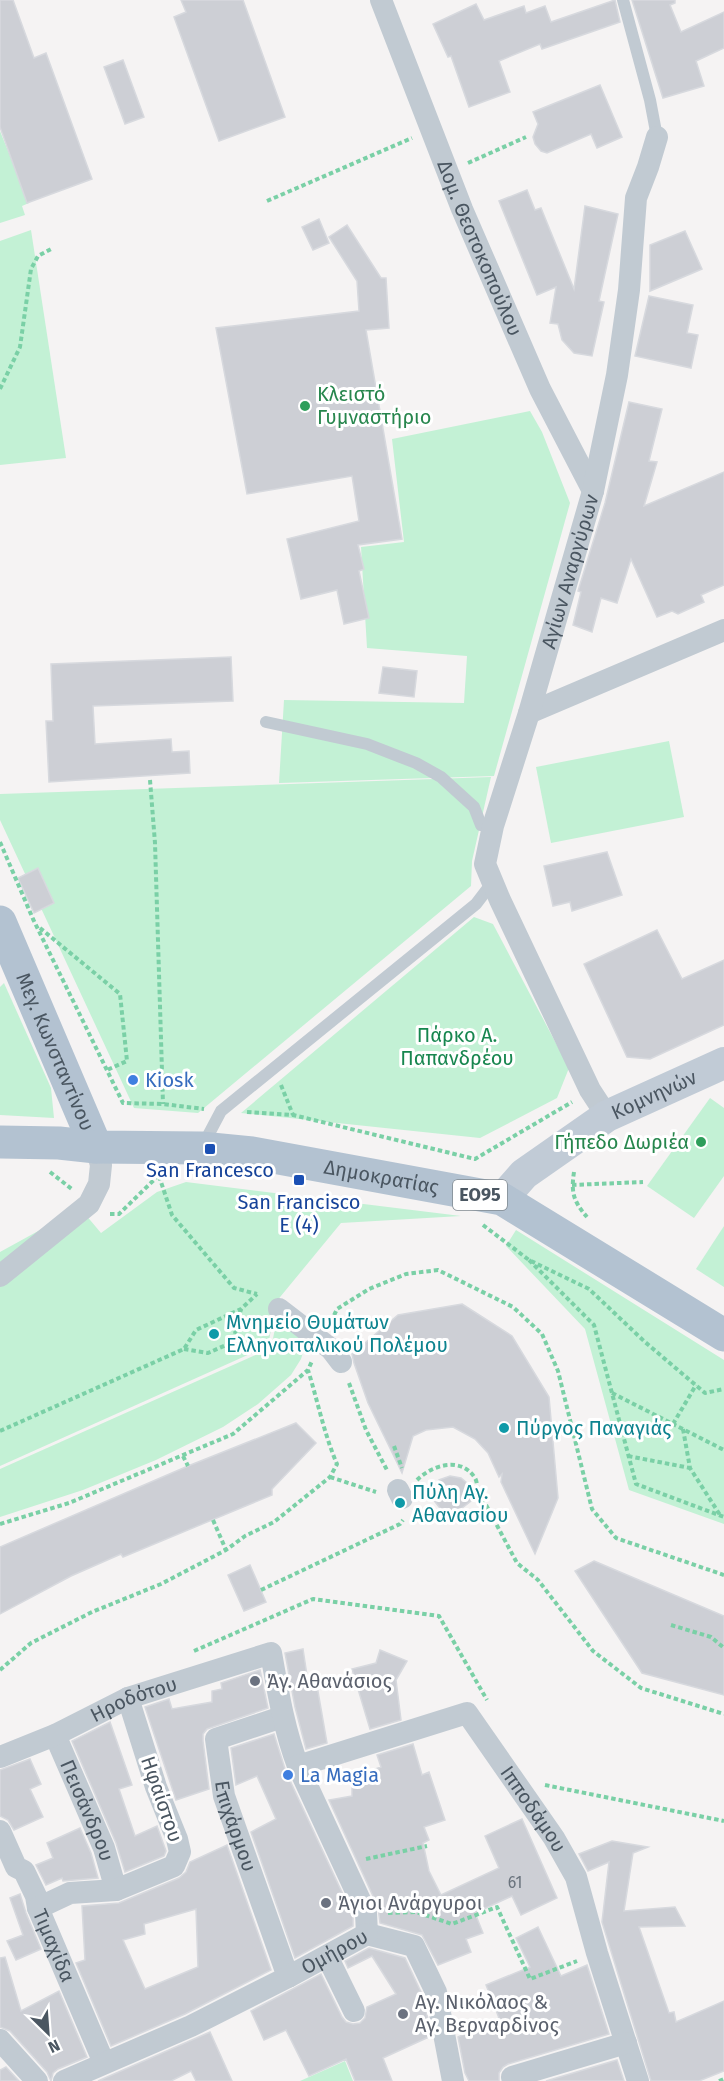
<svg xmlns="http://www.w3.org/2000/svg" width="724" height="2081" viewBox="0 0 724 2081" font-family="'Fira Sans',sans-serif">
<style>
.green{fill:#c3f1d5}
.building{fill:#cdcfd5;stroke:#d7d9de;stroke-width:1.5;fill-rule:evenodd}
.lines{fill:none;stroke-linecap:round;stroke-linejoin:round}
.path{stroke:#7ad0a6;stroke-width:4;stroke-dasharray:4.5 3;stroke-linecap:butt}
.lane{stroke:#c1cad2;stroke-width:12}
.street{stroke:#c1cad2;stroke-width:22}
.secondary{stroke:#c1cbd6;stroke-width:32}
.primary{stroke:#b3c2d1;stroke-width:33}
.street-bridge{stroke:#c1cad2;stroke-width:22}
.leisure-dot{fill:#2e9e5b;stroke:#fff;stroke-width:2}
.shop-dot{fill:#3f7fe0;stroke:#fff;stroke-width:2}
.transit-dot{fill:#1a4fb4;stroke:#fff;stroke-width:2}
.culture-dot{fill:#0f9aa8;stroke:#fff;stroke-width:2}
.worship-dot{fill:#6b7280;stroke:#fff;stroke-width:2}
.labels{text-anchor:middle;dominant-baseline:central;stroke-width:6;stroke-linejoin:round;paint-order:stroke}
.number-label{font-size:16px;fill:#6b747e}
.shield{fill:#fff;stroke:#808990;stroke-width:1.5}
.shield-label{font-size:18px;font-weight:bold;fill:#4a5661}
.street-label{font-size:20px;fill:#4a5661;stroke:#fff}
.leisure-label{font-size:20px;fill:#27864d;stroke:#fff;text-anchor:start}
.park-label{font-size:20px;fill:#17864f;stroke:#fff}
.shop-label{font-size:20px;fill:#366cbe;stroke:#fff;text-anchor:start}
.transit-label{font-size:20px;fill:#164399;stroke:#fff}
.culture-label{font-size:20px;fill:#0d838f;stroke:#fff;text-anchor:start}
.worship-label{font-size:20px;fill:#5b616d;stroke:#fff;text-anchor:start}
</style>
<rect width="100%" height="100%" fill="#f5f3f3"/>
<g class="green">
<path d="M0 131 29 203 22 206 25 215 0 223Z"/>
<path d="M31 230 66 458 0 465V241Z"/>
<path d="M530 411 542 432 570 503 494 776 279 783 284 700 464 703 467 656 367 648 361 547 404 542 392 439Z"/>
<path d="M669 741 684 817 551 843 536 767Z"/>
<path d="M491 777 472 861 471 886 198 1113 134 1108 0 820V794Z"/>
<path d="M474 917 493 924 569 1068 557 1098 480 1138 241 1113Z"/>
<path d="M4 983 51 1088 54 1118 0 1115V987Z"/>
<path d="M710 1098 724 1108V1176L694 1218 647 1186Z"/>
<path d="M186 1182 461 1216 341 1223 276 1302 268 1346 0 1466V1252L80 1208 101 1233 157 1192Z"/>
<path d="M724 1226V1287L696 1269Z"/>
<path d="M516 1230 724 1360V1524L629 1490 585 1329 506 1246Z"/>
<path d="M277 1319 307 1340 301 1359 291 1375 258 1404 223 1427 156 1460 83 1490 0 1517V1469L271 1348Z"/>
<path d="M345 2061 353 2081H300Z"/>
</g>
<g class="building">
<path d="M0 0H13L34 58 46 53 92 179 27 203 0 127Z"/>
<path d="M181 0H243L285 117 219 141 174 17 186 12Z"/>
<path d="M615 0 620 22 542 49 540 44 499 61 510 92 469 107 451 56 448 57 433 24 476 4 484 20 524 6 526 13 545 6 551 22Z"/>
<path d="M632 0H675V3L670 5 681 32 724 12V48L696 61 704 86 663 98Z"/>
<path d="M123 60 144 117 125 124 104 67Z"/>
<path d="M600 85 622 137 597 148 591 134 547 153 541 151 535 144 533 137 538 124 533 112Z"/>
<path d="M527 190 535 210 541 208 574 289 585 206 618 214 599 301 604 302 592 356 574 353 562 340 558 324 550 323 556 287 537 295 499 201Z"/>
<path d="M319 219 329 243 313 250 302 227Z"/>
<path d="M347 225 381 278H386L389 328 366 330 402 539 358 545 364 569 359 571 369 618 344 624 337 590 301 599 287 539 359 521 352 476 247 494 216 328 359 311 357 281 329 237Z"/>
<path d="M685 231 702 269 650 291V245Z"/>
<path d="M649 296 693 305 687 333 698 335 691 368 635 356Z"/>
<path d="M629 402 662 409 649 461 657 462 644 506 724 472V585L701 595 704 602 678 614 672 611 657 617 631 559 617 603 601 598 592 632 573 625 581 592 578 591 605 503Z"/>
<path d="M231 657 233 701 93 706 95 744 171 739 172 752 189 751 190 773 49 782 46 721H53L51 664Z"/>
<path d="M383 667 417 671 414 697 379 693Z"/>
<path d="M607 852 622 895 572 911 570 902 553 906 544 866Z"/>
<path d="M38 868 54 903 34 913 18 878Z"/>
<path d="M657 930 682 979 724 960V1025L650 1059 627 1057 584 964Z"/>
<path d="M462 1304 512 1336 549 1397 558 1498 535 1554 501 1482 502 1474 499 1477 488 1453 475 1439 453 1427 426 1430 413 1436 402 1473 368 1403 354 1363 352 1354 398 1315Z"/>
<path d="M296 1423 316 1443 272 1489V1495L123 1557 121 1554 71 1576 0 1614V1547L188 1466Z"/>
<path d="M450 1476 461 1478 480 1494 457 1512 444 1511 439 1507 429 1494 439 1480Z"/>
<path d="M594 1561 724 1616V1695L642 1673 575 1571Z"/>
<path d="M250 1565 266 1602 244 1611 228 1575Z"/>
<path d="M303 1649 308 1682 316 1680 327 1743 306 1749 295 1707 285 1653Z"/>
<path d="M380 1650 407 1661 396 1680 401 1720 370 1729 352 1669 376 1663Z"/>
<path d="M260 1670 268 1708 207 1729 203 1734V1741L209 1789 176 1800 145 1707 169 1699 172 1709 212 1702V1691L222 1689 221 1683Z"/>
<path d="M110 1722 132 1785 119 1789 135 1836 157 1826 166 1851 164 1856 125 1872 116 1843 72 1741Z"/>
<path d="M274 1734 286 1772 353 1916V1926L295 1958 251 1832 276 1819 257 1776 236 1785 231 1748Z"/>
<path d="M413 1744 422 1775 429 1772 445 1820 424 1827 429 1840 423 1843 429 1871 441 1895 499 1868 485 1836 522 1819 557 1898 521 1915 512 1896 475 1913 483 1933 466 1939 471 1952 438 1965 422 1935 380 1923 378 1907 329 1800 352 1796V1777L381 1767 377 1755Z"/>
<path d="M30 1759 41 1784 30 1789 43 1817 14 1830 8 1820 0 1816V1770Z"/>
<path d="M80 1828 91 1853 98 1878 63 1881 62 1878 46 1885 36 1865 53 1858 47 1843Z"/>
<path d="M612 1841 648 1847 633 1853 624 1911 675 1907 685 1926 639 1927 669 2013 674 2012 676 2022 724 2001V2071L699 2081H651L602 1922 609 1862 588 1871 579 1854Z"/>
<path d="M227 1845 271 1970 185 2014 111 2046 76 1963 85 1960 82 1906 119 1903 179 1878 186 1872 190 1862ZM196 1909 198 1967 145 1989 123 1940 145 1934 144 1924Z"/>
<path d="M20 1894 26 1913 41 1949 16 1960 7 1941 23 1935 10 1898Z"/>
<path d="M538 1927 561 1976 587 1965 609 2034 508 2064 503 2067 499 2073V2081H469L465 2073 458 2037 499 2018 486 1985 530 1967 516 1938Z"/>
<path d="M369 1948 405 1958 421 1992H419L425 2005 431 2036 383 2058 392 2081H355L346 2059 309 2076 286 2030 264 2040 251 2011 321 1974 342 2017 346 2022 353 2024 360 2023 365 2018 367 2007 396 1994 372 1956 348 1968 345 1961Z"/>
<path d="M5 1957 21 2011 59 1991 87 2057 58 2069 53 2073 51 2081 47 2072 10 2031 0 2027V1958Z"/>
<path d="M210 2032 232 2081H196L191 2071 171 2081H98Z"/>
<path d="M617 2060 624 2081H546Z"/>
<path d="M6 2067 19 2081H0V2070Z"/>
</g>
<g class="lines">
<g class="path">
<path d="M468 163 526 137"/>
<path d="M267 201 412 138"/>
<path d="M0 389 20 347 31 269 38 256 53 248"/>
<path d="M150 780 155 843 163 1104"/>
<path d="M0 842 33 919 123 1103 163 1104 204 1109"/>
<path d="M40 928 120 994 127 1061 107 1070"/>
<path d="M281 1085 293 1115"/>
<path d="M247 1112 293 1115 475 1159 572 1102"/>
<path d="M50 1172 73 1190"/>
<path d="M574 1172C571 1192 573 1201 587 1217"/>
<path d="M159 1176 172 1215 234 1288 257 1294"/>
<path d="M572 1185 643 1182"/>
<path d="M110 1214H119L159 1175"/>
<path d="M483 1225 529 1260 589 1289 645 1342 705 1393 724 1389"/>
<path d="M529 1260 594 1325 636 1484 724 1517"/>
<path d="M331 1322 337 1309 369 1289 406 1274 438 1270 513 1307 542 1334 558 1371 592 1509 616 1538 724 1575"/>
<path d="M184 1349 208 1353 233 1342 241 1309"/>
<path d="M349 1383 366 1430 388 1472"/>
<path d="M612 1393 724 1450"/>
<path d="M673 1424 696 1385"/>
<path d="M683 1429 690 1468 720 1515"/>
<path d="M0 1431 184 1349 196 1330 241 1309 257 1294"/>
<path d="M394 1446 402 1468"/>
<path d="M183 1456 188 1466"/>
<path d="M628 1456 690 1468"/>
<path d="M330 1477 376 1492"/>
<path d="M417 1480C432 1465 461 1456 475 1478 478 1483 477 1491 478 1497L485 1503 517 1563 538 1580 593 1651 641 1688 724 1714"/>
<path d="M213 1520 226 1550"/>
<path d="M0 1524 69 1503 233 1434 308 1370 312 1361"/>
<path d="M261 1590 400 1524 403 1520"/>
<path d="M671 1625 711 1637 724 1648"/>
<path d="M194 1651 313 1599 439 1616 487 1700"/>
<path d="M0 1670 31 1643 92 1612 161 1584 226 1550 245 1536 274 1522 330 1477 337 1464C324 1434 318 1402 308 1370"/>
<path d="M545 1785 724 1821"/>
<path d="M366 1859 427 1846"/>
<path d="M388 1913 416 1912 452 1924 497 1907 530 1979 577 1961"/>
<path d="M719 2081 724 2079"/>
</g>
<g class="lane">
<path d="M623 0 650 100 657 137"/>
<path d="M266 722 367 744 416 763 441 777 474 807 481 825 493 826"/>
<path d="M202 1147 221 1111 476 904 492 883"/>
</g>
<g class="street">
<path id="s1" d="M381 0 462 209 540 389 593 491"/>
<path d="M529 713 724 630"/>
<path id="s2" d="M607 1116 590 1090 500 900 485 864 493 826 529 713 593 491 617 375 629 290 636 198 648 167 657 137"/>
<path d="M0 1276 89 1204 99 1184 101 1165 96 1147"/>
<path id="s3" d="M282 1717 216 1739 224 1796 288 1977"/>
<path id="s4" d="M55 1735 104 1848 116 1890"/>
<path id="s5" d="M0 1757 55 1735 128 1698 271 1653C278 1692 284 1729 298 1766L366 1913 367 1934"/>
<path id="s6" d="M298 1766 467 1713 554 1838 576 1877 597 1953 638 2081"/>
<path id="s7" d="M0 1831 16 1867 24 1871 36 1896 38 1908 104 2063"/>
<path d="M38 1908 70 1893 116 1890 174 1866 180 1852 177 1839 156 1787 128 1698"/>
<path d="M367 1934 414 1946 436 1992 453 2081"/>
<path d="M327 1956 354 2011"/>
<path d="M0 2040 37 2081"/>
<path id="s8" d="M64 2081 191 2026 288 1977 367 1934"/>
<path d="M513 2081 512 2077 626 2043"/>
</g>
<path class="secondary" id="s9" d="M502 1199 524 1174 607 1116 724 1063"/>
<g class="primary">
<path id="s10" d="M0 922 96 1147"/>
<path id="s11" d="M0 1142 59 1143 96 1147 201 1148 252 1153 502 1199 724 1335"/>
</g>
<g class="street-bridge">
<path d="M279 1309 331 1349 341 1362"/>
<path d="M398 1490 402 1498"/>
</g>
</g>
<g class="leisure-dot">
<circle cx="305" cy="406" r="6"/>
<circle cx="701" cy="1142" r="6"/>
</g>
<g class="shop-dot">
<circle cx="133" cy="1080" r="6"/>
<circle cx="288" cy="1775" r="6"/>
</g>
<g class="transit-dot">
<rect x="204" y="1143" width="12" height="12" rx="3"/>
<rect x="293" y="1174" width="12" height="12" rx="3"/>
</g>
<g class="culture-dot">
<circle cx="214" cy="1334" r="6"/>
<circle cx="504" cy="1428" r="6"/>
<circle cx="400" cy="1503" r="6"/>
</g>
<g class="worship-dot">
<circle cx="255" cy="1681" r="6"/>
<circle cx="326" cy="1903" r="6"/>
<circle cx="403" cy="2014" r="6"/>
</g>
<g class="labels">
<g class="number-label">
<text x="515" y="1882">61</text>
</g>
<rect class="shield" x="453" y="1180" width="54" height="30" rx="4.5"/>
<g class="shield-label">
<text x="480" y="1195">ΕΟ95</text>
</g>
<g class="street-label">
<text stroke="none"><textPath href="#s1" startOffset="267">Δομ. Θεοτοκοπούλου</textPath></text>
<text stroke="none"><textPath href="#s2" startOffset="585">Αγίων Αναργύρων</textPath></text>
<text stroke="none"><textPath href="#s10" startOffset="141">Μεγ. Κωνσταντίνου</textPath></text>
<text stroke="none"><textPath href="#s9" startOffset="186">Κομνηνών</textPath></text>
<text stroke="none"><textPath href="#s11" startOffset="384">Δημοκρατίας</textPath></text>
<text stroke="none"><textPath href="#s5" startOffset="146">Ηροδότου</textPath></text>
<text transform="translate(162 1799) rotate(71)">Ηφαίστου</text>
<text stroke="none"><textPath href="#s6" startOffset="294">Ιπποδάμου</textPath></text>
<text stroke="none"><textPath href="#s4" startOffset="82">Πεισάνδρου</textPath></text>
<text stroke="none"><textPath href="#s3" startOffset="159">Επιχάρμου</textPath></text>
<text stroke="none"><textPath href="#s7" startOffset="129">Τιμαχίδα</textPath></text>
<text stroke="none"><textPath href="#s8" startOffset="300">Ομήρου</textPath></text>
</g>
<g class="leisure-label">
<text x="317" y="394">Κλειστό<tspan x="317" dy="23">Γυμναστήριο</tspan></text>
<text x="689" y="1142" text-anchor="end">Γήπεδο Δωριέα</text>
</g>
<g class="park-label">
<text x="457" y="1035">Πάρκο Α.<tspan x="457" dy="23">Παπανδρέου</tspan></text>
</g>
<g class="shop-label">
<text x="145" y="1080">Kiosk</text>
<text x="300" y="1775">La Magia</text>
</g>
<g class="transit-label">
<text x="210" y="1170">San Francesco</text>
<text x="299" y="1202">San Francisco<tspan x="299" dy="23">E (4)</tspan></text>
</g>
<g class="culture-label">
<text x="226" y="1322">Μνημείο Θυμάτων<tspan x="226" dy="23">Ελληνοιταλικού Πολέμου</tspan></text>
<text x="516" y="1428">Πύργος Παναγιάς</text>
<text x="412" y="1492">Πύλη Αγ.<tspan x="412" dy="23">Αθανασίου</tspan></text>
</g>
<g class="worship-label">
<text x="267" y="1681">Άγ. Αθανάσιος</text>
<text x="338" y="1903">Άγιοι Ανάργυροι</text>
<text x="415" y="2002">Αγ. Νικόλαος &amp;<tspan x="415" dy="23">Αγ. Βερναρδίνος</tspan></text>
</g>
</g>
<g transform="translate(48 2033) rotate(155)" stroke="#ffffff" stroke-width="4.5" paint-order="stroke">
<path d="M0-4.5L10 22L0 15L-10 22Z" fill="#4a5661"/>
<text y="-9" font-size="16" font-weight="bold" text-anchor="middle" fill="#4a5661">N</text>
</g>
</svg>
